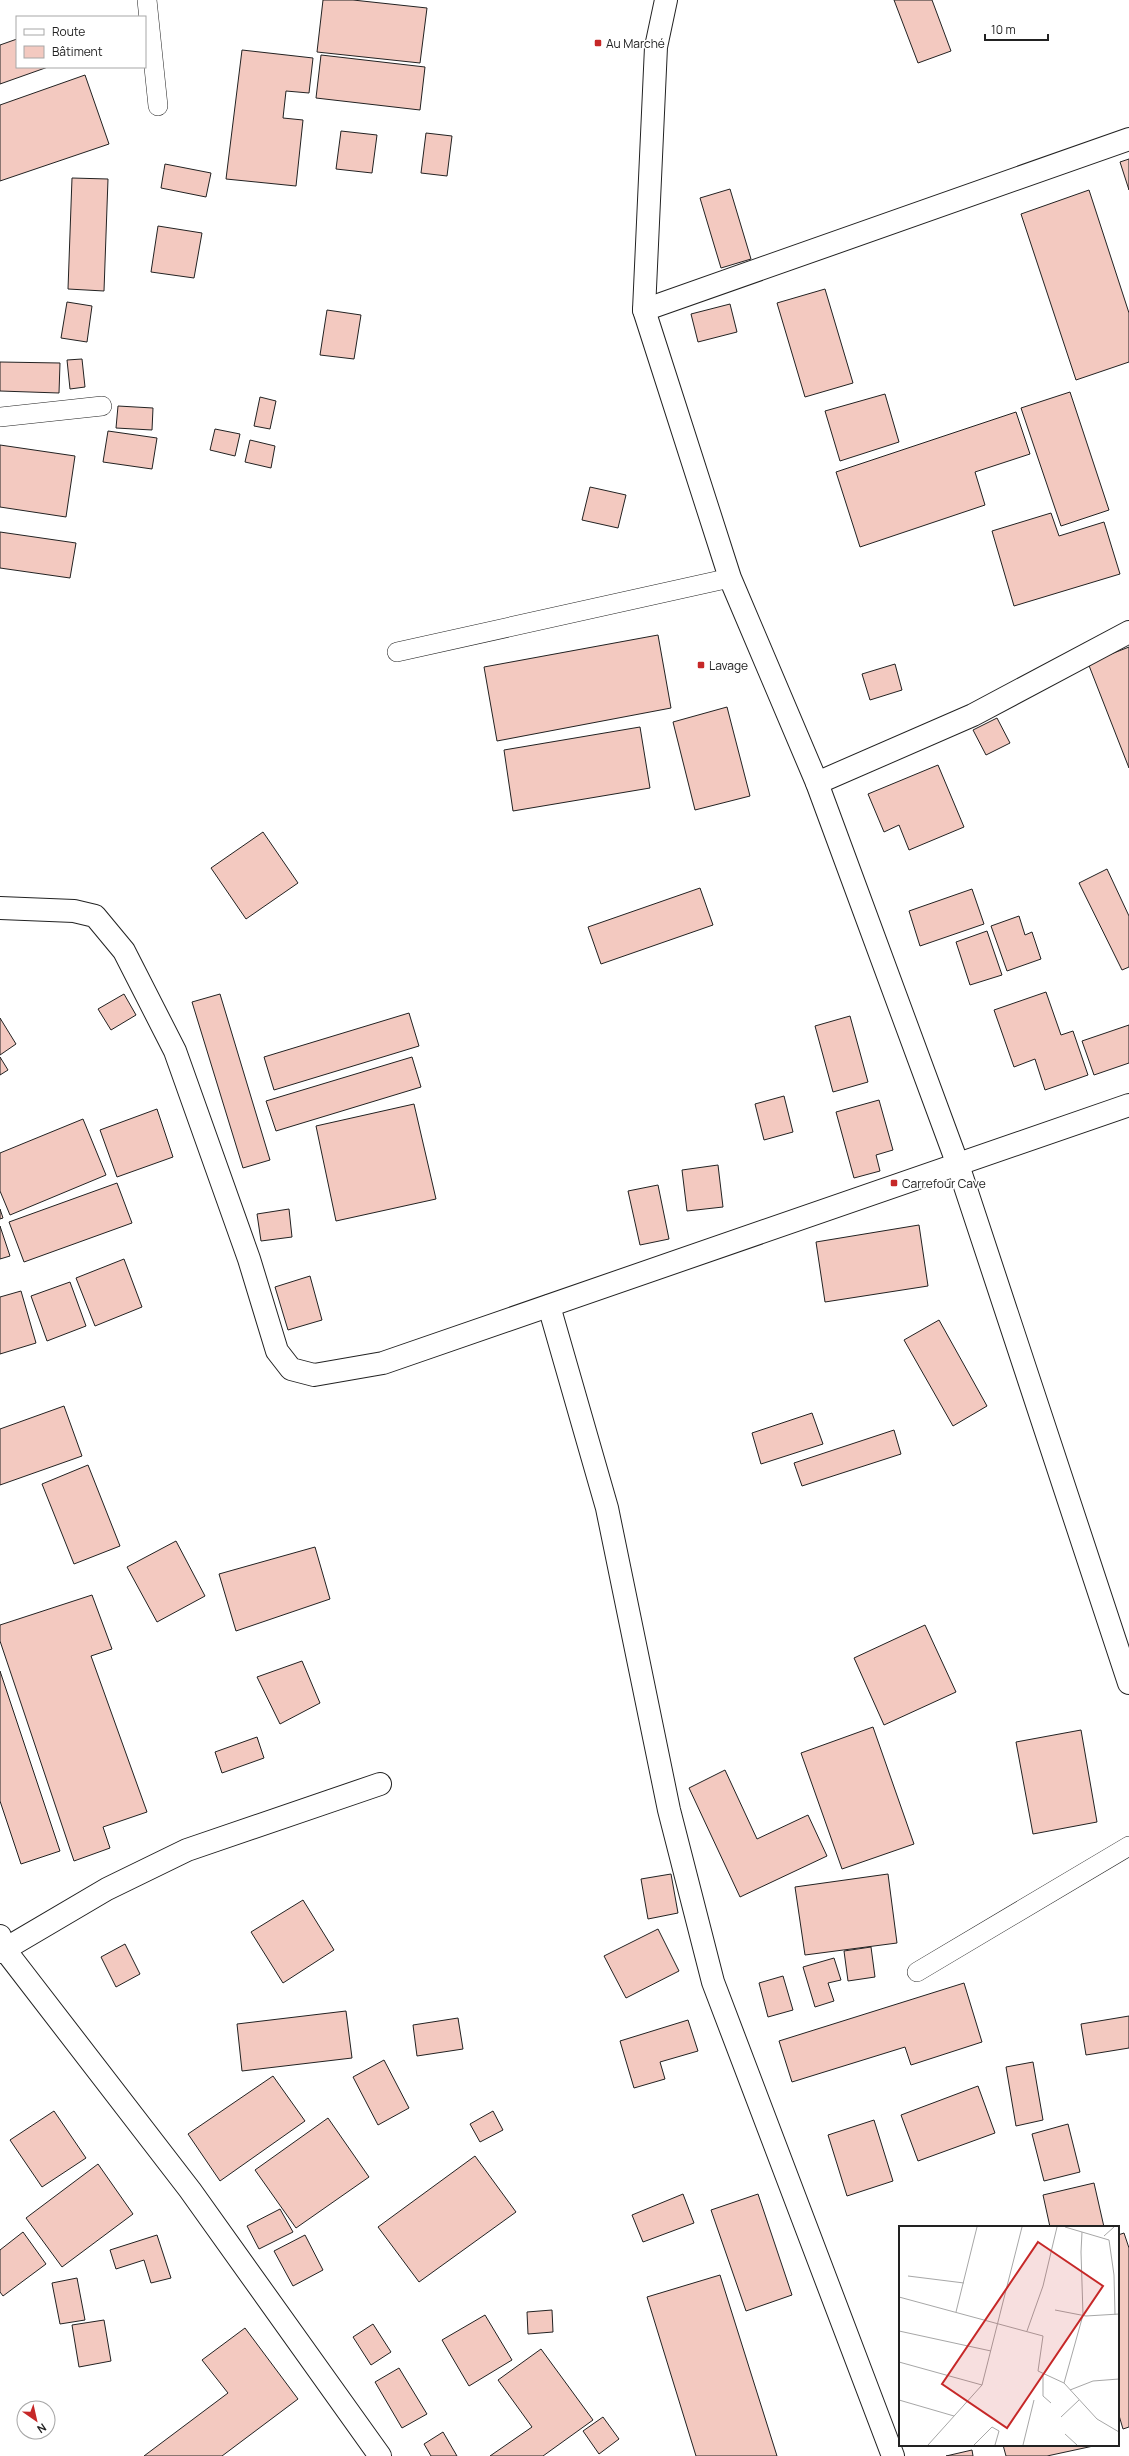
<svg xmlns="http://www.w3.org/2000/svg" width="1129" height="2456" viewBox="0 0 1129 2456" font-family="Manrope,sans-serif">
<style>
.building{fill:#f3c9c0;stroke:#222}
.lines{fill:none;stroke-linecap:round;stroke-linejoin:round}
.service-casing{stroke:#222;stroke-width:20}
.minor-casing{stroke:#222;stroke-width:24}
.service{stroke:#fff;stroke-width:19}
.minor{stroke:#fff;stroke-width:22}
.poi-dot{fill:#c62828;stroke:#fff;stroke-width:1.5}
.labels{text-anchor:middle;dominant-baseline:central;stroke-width:3;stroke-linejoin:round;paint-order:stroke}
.poi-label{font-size:12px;fill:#222;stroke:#fff;text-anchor:start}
.inset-road{fill:none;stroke:#a7a7a7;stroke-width:1}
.view{fill:#c62828;fill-opacity:0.15;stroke:#c62828;stroke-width:2}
.inset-edge{fill:none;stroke:#222;stroke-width:2}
</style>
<rect width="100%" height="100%" fill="#fff"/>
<g class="building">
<path d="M323 0H353L427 8 420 63 317 52Z"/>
<path d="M894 0H932L951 51 918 63Z"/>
<path d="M17 39V67H48L0 84V45Z"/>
<path d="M242 50 313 58 309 93 286 91 283 118 303 120 296 186 226 179Z"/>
<path d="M321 55 425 67 420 110 316 98Z"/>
<path d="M85 75 109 144 0 181V105Z"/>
<path d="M341 131 377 135 372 173 336 169Z"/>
<path d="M426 133 452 136 447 176 421 173Z"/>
<path d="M1129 159V190L1120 162Z"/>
<path d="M165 164 211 173 206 197 161 188Z"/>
<path d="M72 178 108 179 104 291 68 289Z"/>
<path d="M730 189 751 259 721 268 700 198Z"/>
<path d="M1089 190 1129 313V362L1076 380 1021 214Z"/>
<path d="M158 226 202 233 194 278 151 272Z"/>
<path d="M825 289 853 383 805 397 777 303Z"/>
<path d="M67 302 92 306 87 342 61 338Z"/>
<path d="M730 304 737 332 698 342 691 314Z"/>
<path d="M327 310 361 315 354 359 320 355Z"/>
<path d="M82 359 85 387 70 389 67 360Z"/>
<path d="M0 362 60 363 59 393 0 391Z"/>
<path d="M1070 392 1109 510 1061 526 1021 408Z"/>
<path d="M885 394 899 442 840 461 825 411Z"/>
<path d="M260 397 276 401 270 429 254 426Z"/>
<path d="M118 406 153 408 152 430 116 428Z"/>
<path d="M1016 412 1030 454 975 472 985 505 860 547 836 472Z"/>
<path d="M215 429 240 434 235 456 210 450Z"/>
<path d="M108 431 157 438 152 469 103 462Z"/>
<path d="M250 440 275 446 271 468 245 462Z"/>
<path d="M0 445 75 456 66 517 0 507Z"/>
<path d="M590 487 626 495 618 528 582 520Z"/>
<path d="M1051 513 1059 536 1104 522 1120 574 1014 606 992 531Z"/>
<path d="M0 532 76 543 70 578 0 568Z"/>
<path d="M658 635 671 708 497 741 484 667Z"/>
<path d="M1129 647V768L1088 663Z"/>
<path d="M895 664 902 690 870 700 862 674Z"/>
<path d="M727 707 750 796 695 810 673 722Z"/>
<path d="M997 718 1010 743 986 755 973 730Z"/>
<path d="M640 727 650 788 513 811 504 750Z"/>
<path d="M938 765 964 827 909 850 899 825 884 832 868 794Z"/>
<path d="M263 832 298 883 246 919 211 868Z"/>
<path d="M1107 869 1129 916V967L1122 970 1079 883Z"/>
<path d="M700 888 713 925 601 964 588 927Z"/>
<path d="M972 889 984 924 920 946 909 911Z"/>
<path d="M1019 916 1025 935 1032 932 1041 959 1007 971 991 926Z"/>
<path d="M987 931 1002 975 970 985 956 942Z"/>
<path d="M1046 992 1061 1035 1073 1031 1088 1075 1045 1090 1035 1059 1014 1067 994 1010Z"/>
<path d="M124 994 136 1015 111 1030 98 1009Z"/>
<path d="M220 994 270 1160 243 1168 192 1002Z"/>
<path d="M409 1013 419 1046 274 1090 264 1057Z"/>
<path d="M850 1016 868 1082 833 1092 815 1026Z"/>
<path d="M0 1018 16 1044 0 1055Z"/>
<path d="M1129 1025V1063L1094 1075 1082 1041Z"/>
<path d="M0 1057 8 1070 0 1075Z"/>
<path d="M412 1057 421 1087 276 1131 266 1101Z"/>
<path d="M784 1096 793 1132 764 1140 755 1104Z"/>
<path d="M879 1100 893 1150 876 1155 880 1171 854 1178 836 1112Z"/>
<path d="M414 1104 436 1199 336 1221 316 1126Z"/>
<path d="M157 1109 173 1157 117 1177 100 1130Z"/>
<path d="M83 1119 106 1175 10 1215 0 1191V1153Z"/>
<path d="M718 1165 723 1207 687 1211 682 1170Z"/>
<path d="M117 1183 132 1223 24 1262 9 1222Z"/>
<path d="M658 1185 669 1239 640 1245 628 1191Z"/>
<path d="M0 1209 3 1218 0 1219Z"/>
<path d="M289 1209 292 1237 261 1241 257 1214Z"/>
<path d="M919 1225 928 1286 825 1302 816 1242Z"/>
<path d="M0 1226 10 1256 0 1259Z"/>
<path d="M124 1259 142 1307 95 1326 76 1278Z"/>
<path d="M310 1276 322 1320 288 1330 275 1287Z"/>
<path d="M70 1282 86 1326 47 1341 31 1296Z"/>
<path d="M21 1291 36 1343 0 1354V1297Z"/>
<path d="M939 1320 987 1406 953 1426 904 1340Z"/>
<path d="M64 1406 82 1456 0 1485V1429Z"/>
<path d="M812 1413 823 1444 761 1464 752 1433Z"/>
<path d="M894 1430 901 1454 802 1486 794 1463Z"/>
<path d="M88 1465 120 1546 74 1564 42 1484Z"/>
<path d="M176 1541 205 1596 157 1622 127 1567Z"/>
<path d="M315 1547 330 1599 236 1631 219 1574Z"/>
<path d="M92 1595 112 1649 91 1656 147 1812 103 1827 110 1848 74 1861 0 1641V1625Z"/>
<path d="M925 1625 956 1692 884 1725 854 1658Z"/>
<path d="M302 1661 320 1703 280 1724 257 1677Z"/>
<path d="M0 1671 60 1851 21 1864 0 1801Z"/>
<path d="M873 1727 914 1844 842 1869 801 1753Z"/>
<path d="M1081 1730 1097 1822 1033 1834 1016 1742Z"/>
<path d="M257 1737 264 1758 222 1773 215 1752Z"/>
<path d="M725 1770 757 1839 808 1815 827 1856 740 1897 689 1788Z"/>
<path d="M671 1874 678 1913 648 1919 641 1879Z"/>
<path d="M888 1874 897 1943 805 1955 795 1887Z"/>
<path d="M303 1900 334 1950 283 1983 251 1932Z"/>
<path d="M658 1929 679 1971 626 1998 604 1956Z"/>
<path d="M125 1944 140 1974 116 1987 101 1957Z"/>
<path d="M871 1947 875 1977 848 1981 844 1951Z"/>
<path d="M834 1958 841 1980 828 1983 834 2001 815 2007 803 1967Z"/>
<path d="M783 1976 793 2010 768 2017 759 1983Z"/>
<path d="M964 1983 982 2042 911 2065 905 2047 792 2082 779 2041Z"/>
<path d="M346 2011 352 2058 242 2071 237 2024Z"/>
<path d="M1129 2016V2048L1086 2055 1081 2024Z"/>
<path d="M458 2018 463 2049 417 2056 413 2025Z"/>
<path d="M688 2020 698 2051 660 2062 665 2079 634 2088 620 2041Z"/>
<path d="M384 2060 409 2108 378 2125 353 2077Z"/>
<path d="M1033 2062 1043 2120 1016 2126 1006 2067Z"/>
<path d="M273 2076 305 2121 220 2181 188 2134Z"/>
<path d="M978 2086 995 2133 918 2161 901 2115Z"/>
<path d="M54 2111 86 2158 42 2187 10 2140Z"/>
<path d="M493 2111 503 2130 480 2142 470 2124Z"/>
<path d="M328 2118 369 2177 296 2228 255 2170Z"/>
<path d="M874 2120 893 2181 847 2196 828 2135Z"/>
<path d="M1068 2124 1080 2172 1044 2181 1032 2134Z"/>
<path d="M475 2156 516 2212 419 2282 378 2227Z"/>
<path d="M98 2164 133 2214 62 2267 26 2218Z"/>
<path d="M1094 2183 1104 2227H1050L1043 2195Z"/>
<path d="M683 2194 694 2223 643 2242 632 2215Z"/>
<path d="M758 2194 792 2295 746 2311 711 2210Z"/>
<path d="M280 2209 293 2232 259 2249 247 2226Z"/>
<path d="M23 2232 46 2264 3 2296 0 2292V2250Z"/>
<path d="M1124 2233 1129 2248V2427L1123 2429 1118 2412V2235Z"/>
<path d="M157 2235 171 2278 151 2283 144 2260 116 2269 110 2250Z"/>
<path d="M305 2235 323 2270 293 2286 274 2251Z"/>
<path d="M720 2275 777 2456H696L647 2297Z"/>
<path d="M77 2278 85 2320 60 2324 52 2283Z"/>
<path d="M552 2310 553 2332 528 2334 527 2312Z"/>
<path d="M485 2315 512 2360 469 2386 442 2340Z"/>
<path d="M104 2320 111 2361 79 2367 72 2325Z"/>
<path d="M373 2324 391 2352 371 2365 353 2337Z"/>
<path d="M245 2328 298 2399 222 2456H144L228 2393 202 2360Z"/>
<path d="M541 2349 593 2420 543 2456H490L532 2427 498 2380Z"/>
<path d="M399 2368 427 2414 402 2428 375 2382Z"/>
<path d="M603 2417 619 2439 599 2454 583 2431Z"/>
<path d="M443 2432 457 2456H431L424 2444Z"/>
<path d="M1003 2445H1098L1047 2456H1006Z"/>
<path d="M972 2450 973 2456H946Z"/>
</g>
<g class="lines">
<g class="service-casing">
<g id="service">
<path d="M147 0 158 106"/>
<path d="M0 417 102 406"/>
<path d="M397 652 730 578"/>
<path d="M917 1972 1129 1846"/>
</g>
</g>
<g class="minor-casing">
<g id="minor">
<path d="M666 0 656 47 644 310 730 578 817 783 958 1165 1129 1683"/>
<path d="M644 310 1129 139"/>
<path d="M817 783 973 715 1129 632"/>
<path d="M0 908 74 911 95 916 124 951 175 1051 249 1259 277 1351 291 1369 314 1375 383 1363 1129 1105"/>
<path d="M549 1306 607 1508 669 1810 713 1982 893 2456"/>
<path d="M0 1936 5 1950 190 2190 380 2456"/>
<path d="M0 1952 107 1889 187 1850 380 1784"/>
</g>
</g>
<use href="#service" class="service"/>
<use href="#minor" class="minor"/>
</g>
<g class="poi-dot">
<rect x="594" y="39" width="8" height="8" rx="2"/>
<rect x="697" y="661" width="8" height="8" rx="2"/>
<rect x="890" y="1179" width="8" height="8" rx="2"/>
</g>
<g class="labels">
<g class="poi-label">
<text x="606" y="43">Au Marché</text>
<text x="709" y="665">Lavage</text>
<text x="902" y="1183">Carrefour Cave</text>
</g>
</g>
<g transform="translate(899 2226)">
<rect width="220" height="220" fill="#fff"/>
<path class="inset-road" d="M166 1 210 14 215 49 216 89M183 6 182 26 184 89 165 157 198 193 220 206M205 10 215 1M9 50 65 57M0 71 144 110 139 145 165 157M156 84 187 90 220 88M57 86 78 1M0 105 92 125M128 105 144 60 158 1M0 136 83 159M144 150V170L152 177M171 164 194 155 220 153M0 174 55 190M162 191 180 174M166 208 178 219M29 219 83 159 123 1M75 219 93 201 100 205 96 219M124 219 135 174"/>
<path class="view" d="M139 16 204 60 108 202 43 158Z"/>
<rect width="220" height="220" class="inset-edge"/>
</g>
<rect x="16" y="16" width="130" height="52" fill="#ffffff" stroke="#a7a7a7"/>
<rect x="24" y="29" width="20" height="6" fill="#ffffff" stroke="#a7a7a7"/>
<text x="52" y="36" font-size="12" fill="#222222">Route</text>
<rect x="24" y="46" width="20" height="12" fill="#f3c9c0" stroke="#a7a7a7"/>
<text x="52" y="56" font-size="12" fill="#222222">Bâtiment</text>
<g transform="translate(36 2420) rotate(146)"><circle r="19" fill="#ffffff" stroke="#a7a7a7"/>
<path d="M0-3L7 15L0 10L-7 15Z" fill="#c62828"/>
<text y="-6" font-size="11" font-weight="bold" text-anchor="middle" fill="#222222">N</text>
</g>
<path d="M985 34v6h63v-6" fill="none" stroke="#222222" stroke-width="2"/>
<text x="991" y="34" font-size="12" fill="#222222" stroke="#ffffff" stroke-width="3" paint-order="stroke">10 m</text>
</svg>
